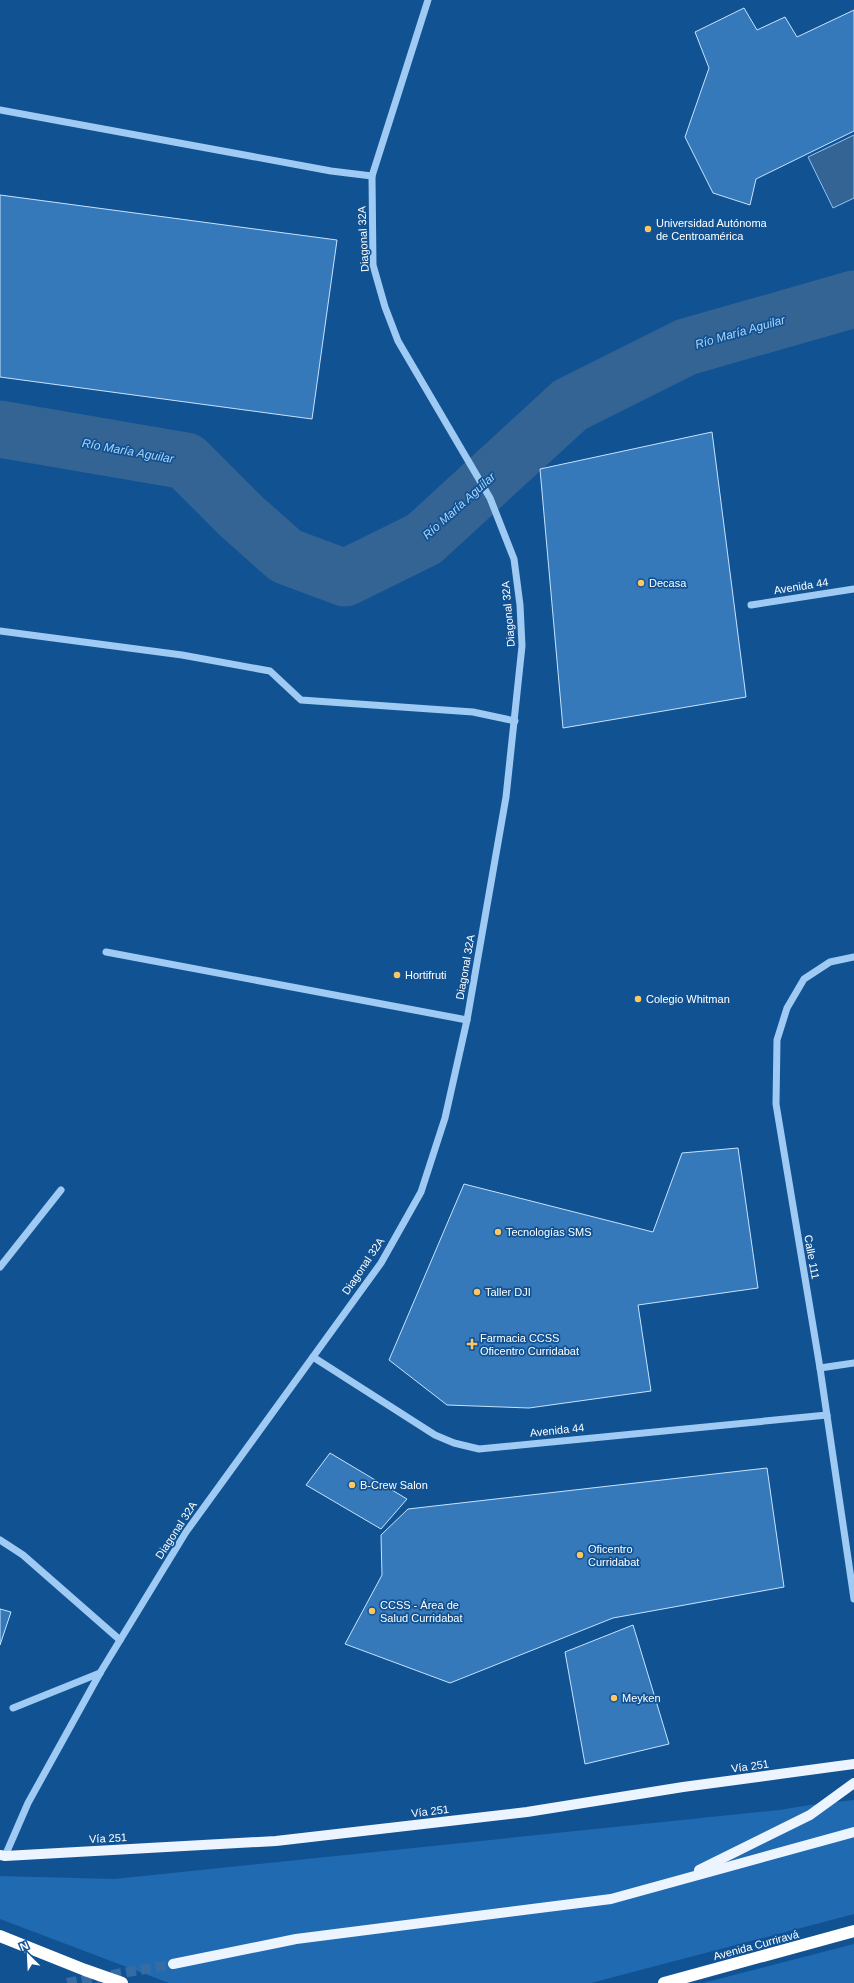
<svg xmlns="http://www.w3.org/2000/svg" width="854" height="1983" viewBox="0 0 854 1983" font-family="Helvetica,sans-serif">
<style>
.green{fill:#206ab1}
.water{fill:#346493;stroke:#90c6f6}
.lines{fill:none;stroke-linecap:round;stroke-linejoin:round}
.river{stroke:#346493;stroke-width:57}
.building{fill:#3579bb;stroke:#c6e3fd}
.major-tunnel{stroke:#356ca3;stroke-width:10;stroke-dasharray:10 5;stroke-linecap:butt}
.minor{stroke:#9fcaf3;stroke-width:7}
.major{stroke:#ebf4ff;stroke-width:10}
.highway{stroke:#fff;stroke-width:12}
.poi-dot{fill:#ffc761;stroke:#115293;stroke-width:1.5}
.labels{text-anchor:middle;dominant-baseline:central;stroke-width:3.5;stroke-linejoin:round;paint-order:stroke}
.poi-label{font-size:11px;fill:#fff;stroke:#115293;text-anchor:start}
.street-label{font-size:11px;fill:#fff;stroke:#115293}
.water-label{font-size:12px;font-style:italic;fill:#abd4fa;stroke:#115293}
</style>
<rect width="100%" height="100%" fill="#115293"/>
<g class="green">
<path d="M854 1800V1914L591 1983H169L0 1919V1876L114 1879 779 1810 810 1805Z"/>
<path d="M854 1944V1983H703Z"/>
</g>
<path class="water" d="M854 135V198L833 208 808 157Z"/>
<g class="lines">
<path class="river" d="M0 429 186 461 242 517 286 556 345 578 424 539 570 405 686 347 854 299"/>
</g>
<g class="building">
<path d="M744 8 757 30 785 17 797 37 854 10V131L756 179 750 205 713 193 685 137 709 68 695 32Z"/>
<path d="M0 195 337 240 312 419 0 377Z"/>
<path d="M712 432 746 697 563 728 540 469Z"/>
<path d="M738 1148 758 1288 638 1305 651 1391 529 1408 447 1405 389 1360 464 1184 653 1232 682 1153Z"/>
<path d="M330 1453 407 1499 381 1529 306 1485Z"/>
<path d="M767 1468 784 1587 613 1618 450 1683 345 1644 382 1575 381 1535 408 1509Z"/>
<path d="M0 1609 11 1612 0 1645Z"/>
<path d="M633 1625 669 1744 585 1764 565 1652Z"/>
</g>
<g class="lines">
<path class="major-tunnel" d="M67 1983 173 1964"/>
<g class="minor">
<path d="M0 110 331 171 372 176"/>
<path d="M751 605 854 589"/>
<path d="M0 631 182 655 270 671 301 700 473 712 515 721"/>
<path d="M106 952 467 1020"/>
<path d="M854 957 830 962 804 979 787 1008 777 1040 776 1104 820 1368 854 1599"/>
<path d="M0 1267 61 1190"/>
<path d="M313 1357 435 1435 454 1443 479 1449 827 1415"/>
<path d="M820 1368 854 1363"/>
<path d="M0 1540 23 1555 120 1640"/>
<path d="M13 1708 100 1673"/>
<path d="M5 1856 28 1803 100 1673 186 1532 381 1263 421 1192 445 1118 467 1020 506 797 522 646 520 605 514 559 490 498 398 341 385 307 373 265 372 176 428 0"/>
</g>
<g class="major">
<path d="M0 1855 5 1856 276 1841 527 1812 683 1787 854 1764"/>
<path d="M699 1870 810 1815 854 1783"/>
<path d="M173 1964 296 1939 611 1899 854 1832"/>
</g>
<g class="highway">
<path d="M0 1936 85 1970 122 1983"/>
<path d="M664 1983 854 1931"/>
</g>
</g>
<g class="poi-dot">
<circle cx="648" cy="229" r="4"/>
<circle cx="641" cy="583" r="4"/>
<circle cx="397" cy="975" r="4"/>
<circle cx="638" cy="999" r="4"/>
<circle cx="498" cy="1232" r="4"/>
<circle cx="477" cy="1292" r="4"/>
<path d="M470 1338h4v4h4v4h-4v4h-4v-4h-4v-4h4z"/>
<circle cx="352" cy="1485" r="4"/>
<circle cx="580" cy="1555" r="4"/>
<circle cx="372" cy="1611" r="4"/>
<circle cx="614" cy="1698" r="4"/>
</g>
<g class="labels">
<g class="poi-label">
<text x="656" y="223">Universidad Autónoma<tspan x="656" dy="13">de Centroamérica</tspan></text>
<text x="649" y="583">Decasa</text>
<text x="405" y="975">Hortifruti</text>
<text x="646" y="999">Colegio Whitman</text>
<text x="506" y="1232">Tecnologías SMS</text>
<text x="485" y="1292">Taller DJI</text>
<text x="480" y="1338">Farmacia CCSS<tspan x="480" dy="13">Oficentro Curridabat</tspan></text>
<text x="360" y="1485">B-Crew Salon</text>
<text x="588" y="1549">Oficentro<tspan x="588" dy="13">Curridabat</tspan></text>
<text x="380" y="1605">CCSS - Área de<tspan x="380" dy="13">Salud Curridabat</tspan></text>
<text x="622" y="1698">Meyken</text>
</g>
<g class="street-label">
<text transform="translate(363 239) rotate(-93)">Diagonal 32A</text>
<text transform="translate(801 586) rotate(-9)">Avenida 44</text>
<text transform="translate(508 614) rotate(-95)">Diagonal 32A</text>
<text transform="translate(465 967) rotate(-80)">Diagonal 32A</text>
<text transform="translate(812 1257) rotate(80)">Calle 111</text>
<text transform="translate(363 1266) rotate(-56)">Diagonal 32A</text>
<text transform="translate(557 1430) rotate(-6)">Avenida 44</text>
<text transform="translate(176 1530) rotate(-57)">Diagonal 32A</text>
<text transform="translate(750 1766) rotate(-8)">Vía 251</text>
<text transform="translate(430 1811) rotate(-7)">Vía 251</text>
<text transform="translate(108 1838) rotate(-3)">Vía 251</text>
<text transform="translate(756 1945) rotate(-15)">Avenida Curriravá</text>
</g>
<g class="water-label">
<text transform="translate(740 332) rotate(-16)">Río María Aguilar</text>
<text transform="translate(128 451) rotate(10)">Río María Aguilar</text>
<text transform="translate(459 506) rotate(-42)">Río María Aguilar</text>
</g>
</g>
<g transform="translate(28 1955) rotate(336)" stroke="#115293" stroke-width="3" paint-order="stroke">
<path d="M0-3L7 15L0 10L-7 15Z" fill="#ffffff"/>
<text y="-6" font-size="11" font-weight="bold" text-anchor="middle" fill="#ffffff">N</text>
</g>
</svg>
